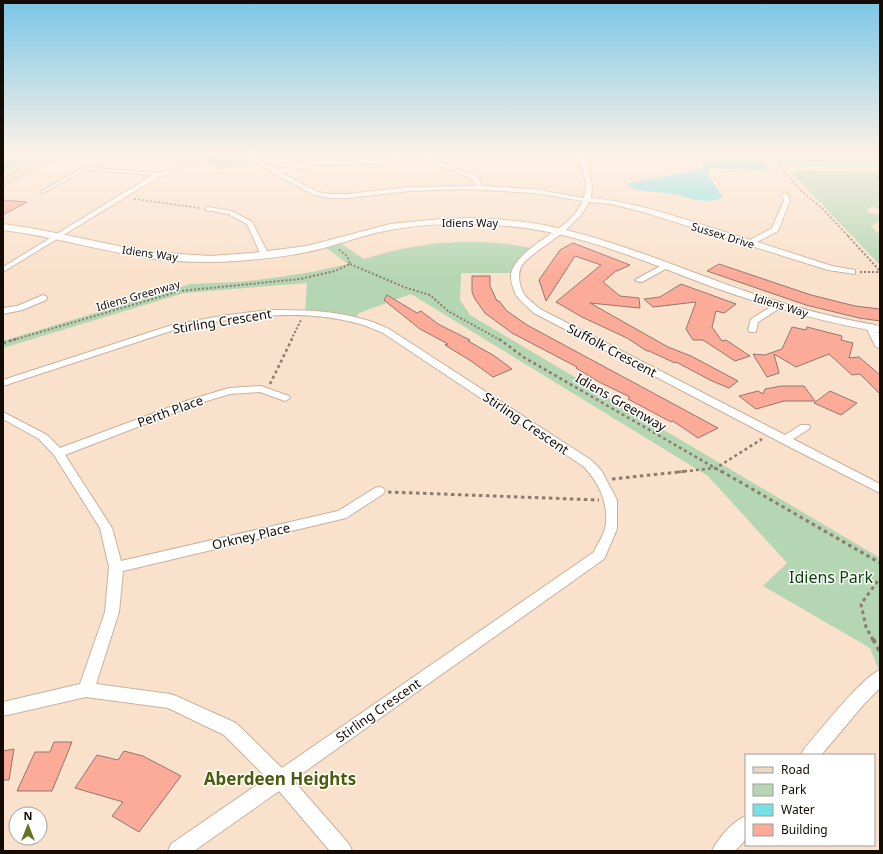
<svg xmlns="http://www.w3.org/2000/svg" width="883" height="854" viewBox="0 0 883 854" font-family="'Noto Sans',sans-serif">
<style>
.green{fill:#b5d6b3}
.water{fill:#75e0e5}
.building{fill:#fcab99;stroke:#94756e}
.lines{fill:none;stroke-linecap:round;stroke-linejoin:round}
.service-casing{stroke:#c9b19c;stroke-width:2.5}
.minor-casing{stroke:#c9b19c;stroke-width:2}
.tertiary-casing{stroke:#c9b19c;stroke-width:2}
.secondary-casing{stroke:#c9b19c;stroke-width:2}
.path-far4{stroke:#8d7c6d;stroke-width:1.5;stroke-dasharray:2 2;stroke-linecap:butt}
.path-far3{stroke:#8d7c6d;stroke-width:2;stroke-dasharray:2 2;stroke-linecap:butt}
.path-far2{stroke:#8d7c6d;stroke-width:2.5;stroke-dasharray:3 3;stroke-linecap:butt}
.path-far1{stroke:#8d7c6d;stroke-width:3;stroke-dasharray:3.5 3.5;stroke-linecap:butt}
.path{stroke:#8d7c6d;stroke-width:4;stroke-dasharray:4.5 4.5;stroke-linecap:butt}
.service{fill:#fff;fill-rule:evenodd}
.minor{fill:#fff;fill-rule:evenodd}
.tertiary{fill:#fff;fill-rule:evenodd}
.secondary{fill:#e6dac2;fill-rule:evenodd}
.labels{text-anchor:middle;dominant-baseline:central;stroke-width:3;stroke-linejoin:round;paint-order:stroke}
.far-street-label{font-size:11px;fill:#130b04;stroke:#fff}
.street-label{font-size:13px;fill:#130b04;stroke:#fff}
.near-park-label{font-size:16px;fill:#09430a;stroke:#fff}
.near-neighbourhood-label{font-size:17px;font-weight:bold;fill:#4c5b0c;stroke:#fff}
</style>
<rect width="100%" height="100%" fill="#fae1cb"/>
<g class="green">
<path d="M3 155H38L3 173Z"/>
<path d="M197 155H244L256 162 220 169Z"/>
<path d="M770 155H880V167L780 166Z"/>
<path d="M799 171 880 172V209L872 206 866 212 880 215V221L871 226 880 235V265L791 172Z"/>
<path d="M337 241 364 259C421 241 477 236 536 249L515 273H461L460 300 470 315 880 558V673L870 648 763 586 787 563 708 476 411 294 359 313 353 319 305 313 307 283 184 293 3 348V341L190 284 239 282 280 277 312 272 348 264 322 245Z"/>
</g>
<path class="water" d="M731 155H758L763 162 771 169 757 170 712 168 707 172 723 198 710 201 695 200 675 194 636 190 627 185 629 183 699 170 709 162Z"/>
<g class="building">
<path d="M3 200 27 202 3 215Z"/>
<path d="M573 243 630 265 617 271H616L603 282 620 296 639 298 640 308 590 303 668 347 691 356 738 381 729 388 712 381 676 362 675 363 649 351H647L627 338 582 317 556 302 601 265 575 256 546 301 539 280 560 250Z"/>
<path d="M719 264 811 295 855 306 880 309V321L859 318 806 305 707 271Z"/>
<path d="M472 276H490V286L497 301H499L507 311 527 325 718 428 698 438 673 421 671 422 628 399 630 397 599 382 576 368 577 367 512 333 485 313 475 299 472 292Z"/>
<path d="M681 284 736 304 724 313 716 311 712 327 722 341 726 340 750 356 735 361 703 340H693L686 329 696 302 653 307 644 299 660 297Z"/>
<path d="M387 295 417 313 421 311 438 324 470 340 468 341 493 355 512 369 493 377 471 361 445 345 448 344 420 329 384 300Z"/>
<path d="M792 327 806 330 807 327 842 336 841 340 853 343 849 358 859 357 880 375V394L860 374 852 375 829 354 796 367 774 354 779 373 767 377 753 354 765 355 782 349Z"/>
<path d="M781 386H804L815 401H784L756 409 739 396 758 391 763 394 765 389Z"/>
<path d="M830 391 857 403 841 415 814 403Z"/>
<path d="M54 742H72L52 791H17L35 752H50Z"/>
<path d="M14 749 9 780H3V751Z"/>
<path d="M124 751 143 756 181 776 139 832 112 816 123 802 75 788 97 755 118 760Z"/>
</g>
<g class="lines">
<g class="service-casing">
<path id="service" d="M109 155H113L93 168 158 173 160 174 158 175 90 170 82 171 43 193 40 192 80 169 89 168Z"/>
</g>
<g class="minor-casing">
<g id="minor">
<path d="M241 155H249L276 170 316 161 381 160 400 155H412L381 164 316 165 281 173 318 192 330 194H348L409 187 476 186 474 180 416 155H425L479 178 482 186 534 189 584 198 586 184 580 159 551 155H613L586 159 592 184 591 198C645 203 698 224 750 240L772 228 784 200 782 194 787 193 790 200 778 231 757 242 832 266 855 270V274L828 270 643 212 611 204 589 202C579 222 561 234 543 247 536 252 528 258 522 265 517 273 519 286 524 294 528 300 535 304 540 309L785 435 801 425H809L810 427 809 429 793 439 880 484V493L780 442 534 313C528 307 521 302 516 295 514 290 510 281 511 275 513 254 556 233 570 219 576 213 579 208 583 201L534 193 465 189 409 191 348 198H330L314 195Z"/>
<path d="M167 171 169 172V174L160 176 3 272V267L156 173Z"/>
<path d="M208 207 232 211 252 222 269 255 268 257H262L261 255 247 224 228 214 206 210 205 209Z"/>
<path d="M664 264H670L671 266 642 282H639L635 280Z"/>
<path d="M43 295 46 296 47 298 46 300 22 310 3 314V308L17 306Z"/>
<path d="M777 303 781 306 780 308 758 322 756 332H750L748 330 751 319Z"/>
<path d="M268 310C301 310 334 310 366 320 374 322 382 326 389 329L591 460 601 470 617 500V529L604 559 293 780 349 844 352 851H330L279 791 194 851H168L171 844 267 778 224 735 168 708 86 697 3 716V702L80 684 105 612 109 567 100 528 54 455 39 439 3 419V412L47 435 60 448 189 400 229 388 261 386 289 396 290 398 285 401 260 392 230 394 197 404 65 455 112 528 121 561 338 511 375 488 379 487 383 488 385 491 383 494 346 518 123 571 119 612 96 684 170 694 176 696 236 723 282 768 594 552C597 545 603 536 605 529 610 505 599 482 583 466L383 333C375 330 368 326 360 324 301 307 236 317 177 329L3 386V380L172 325 221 316Z"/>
<path d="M871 324 874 325 880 336V349L875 346 866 327Z"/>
<path d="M880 670V688L865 703 821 755H801L804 749C819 732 862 677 880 670Z"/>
<path d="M746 816V839L735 851H712C718 838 733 821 746 816Z"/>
</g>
</g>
<g class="tertiary-casing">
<path id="tertiary" d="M474 218C498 219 521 221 544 225 613 239 679 268 745 291 789 306 834 318 880 326V332C822 322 766 306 710 286 644 261 578 232 507 226 468 222 428 223 390 230 366 234 343 243 320 249 293 256 263 259 235 261 207 263 178 262 149 258 100 251 52 236 3 230V224L36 229 148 252 210 256 253 253 307 246 390 224 441 219Z"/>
</g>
<g class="secondary-casing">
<path id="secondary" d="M49 155H60L3 185V178Z"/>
</g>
<g class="path-far4">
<path d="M768 155 780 166 800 190 823 209 849 237"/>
<path d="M173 170 218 155"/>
<path d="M134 199 200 208"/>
</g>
<g class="path-far3">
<path d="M848 236 880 271"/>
<path d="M350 264 404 287 430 295 448 311 500 340"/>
<path d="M860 272H880"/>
<path d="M13 340 180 291 300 279 335 271 350 264 347 256 338 249"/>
<path d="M291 340 301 320"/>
</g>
<g class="path-far2">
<path d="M499 339 525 358 722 472"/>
<path d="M3 343 16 339"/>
<path d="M270 384 292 339"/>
<path d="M678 472 716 468 762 439"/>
</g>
<g class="path-far1">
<path d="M721 471 880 563"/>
<path d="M612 479 688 471"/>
<path d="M388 492 599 500"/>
<path d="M873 640 866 627 861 604 880 578"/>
</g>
<path class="path" d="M873 639 880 652"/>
<use href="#service" class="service"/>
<use href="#minor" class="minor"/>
<use href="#tertiary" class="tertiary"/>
<use href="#secondary" class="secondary"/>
</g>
<linearGradient id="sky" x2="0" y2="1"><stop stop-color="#7ac6e7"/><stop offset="0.56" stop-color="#fdf2e8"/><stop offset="1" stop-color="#fdf2e8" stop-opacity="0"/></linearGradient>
<rect width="883" height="275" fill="url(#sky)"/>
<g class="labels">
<g class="far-street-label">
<text x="470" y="222">Idiens Way</text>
<text transform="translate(723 235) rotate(17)">Sussex Drive</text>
<text transform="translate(150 253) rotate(8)">Idiens Way</text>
<text transform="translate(138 295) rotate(-16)">Idiens Greenway</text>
<text transform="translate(781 305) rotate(17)">Idiens Way</text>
</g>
<g class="street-label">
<text transform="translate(222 321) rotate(-9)">Stirling Crescent</text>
<text transform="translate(612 350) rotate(28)">Suffolk Crescent</text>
<text transform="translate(621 402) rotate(30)">Idiens Greenway</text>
<text transform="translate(170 411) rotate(-20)">Perth Place</text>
<text transform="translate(526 423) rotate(34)">Stirling Crescent</text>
<text transform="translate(251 536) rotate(-13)">Orkney Place</text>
<text transform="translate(378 710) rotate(-35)">Stirling Crescent</text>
</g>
<g class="near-park-label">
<text x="831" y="577">Idiens Park</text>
</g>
<g class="near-neighbourhood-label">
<text x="280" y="778">Aberdeen Heights</text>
</g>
</g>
<rect width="883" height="854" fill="none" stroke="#130b04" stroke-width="8"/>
<rect x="745" y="754" width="130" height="92" fill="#ffffff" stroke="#a19d9b"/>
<rect x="753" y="767" width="20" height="6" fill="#e6dac2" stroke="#a19d9b"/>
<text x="781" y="774" font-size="12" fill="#130b04">Road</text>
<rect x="753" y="784" width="20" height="12" fill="#b5d6b3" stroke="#a19d9b"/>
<text x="781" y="794" font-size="12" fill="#130b04">Park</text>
<rect x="753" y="804" width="20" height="12" fill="#75e0e5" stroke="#a19d9b"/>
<text x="781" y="814" font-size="12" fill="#130b04">Water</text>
<rect x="753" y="824" width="20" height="12" fill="#fcab99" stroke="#a19d9b"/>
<text x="781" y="834" font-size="12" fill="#130b04">Building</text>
<g transform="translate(28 826)"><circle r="19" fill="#ffffff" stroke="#a19d9b"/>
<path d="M0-3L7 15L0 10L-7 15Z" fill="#627422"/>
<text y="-6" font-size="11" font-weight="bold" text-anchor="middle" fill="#130b04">N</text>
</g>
</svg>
